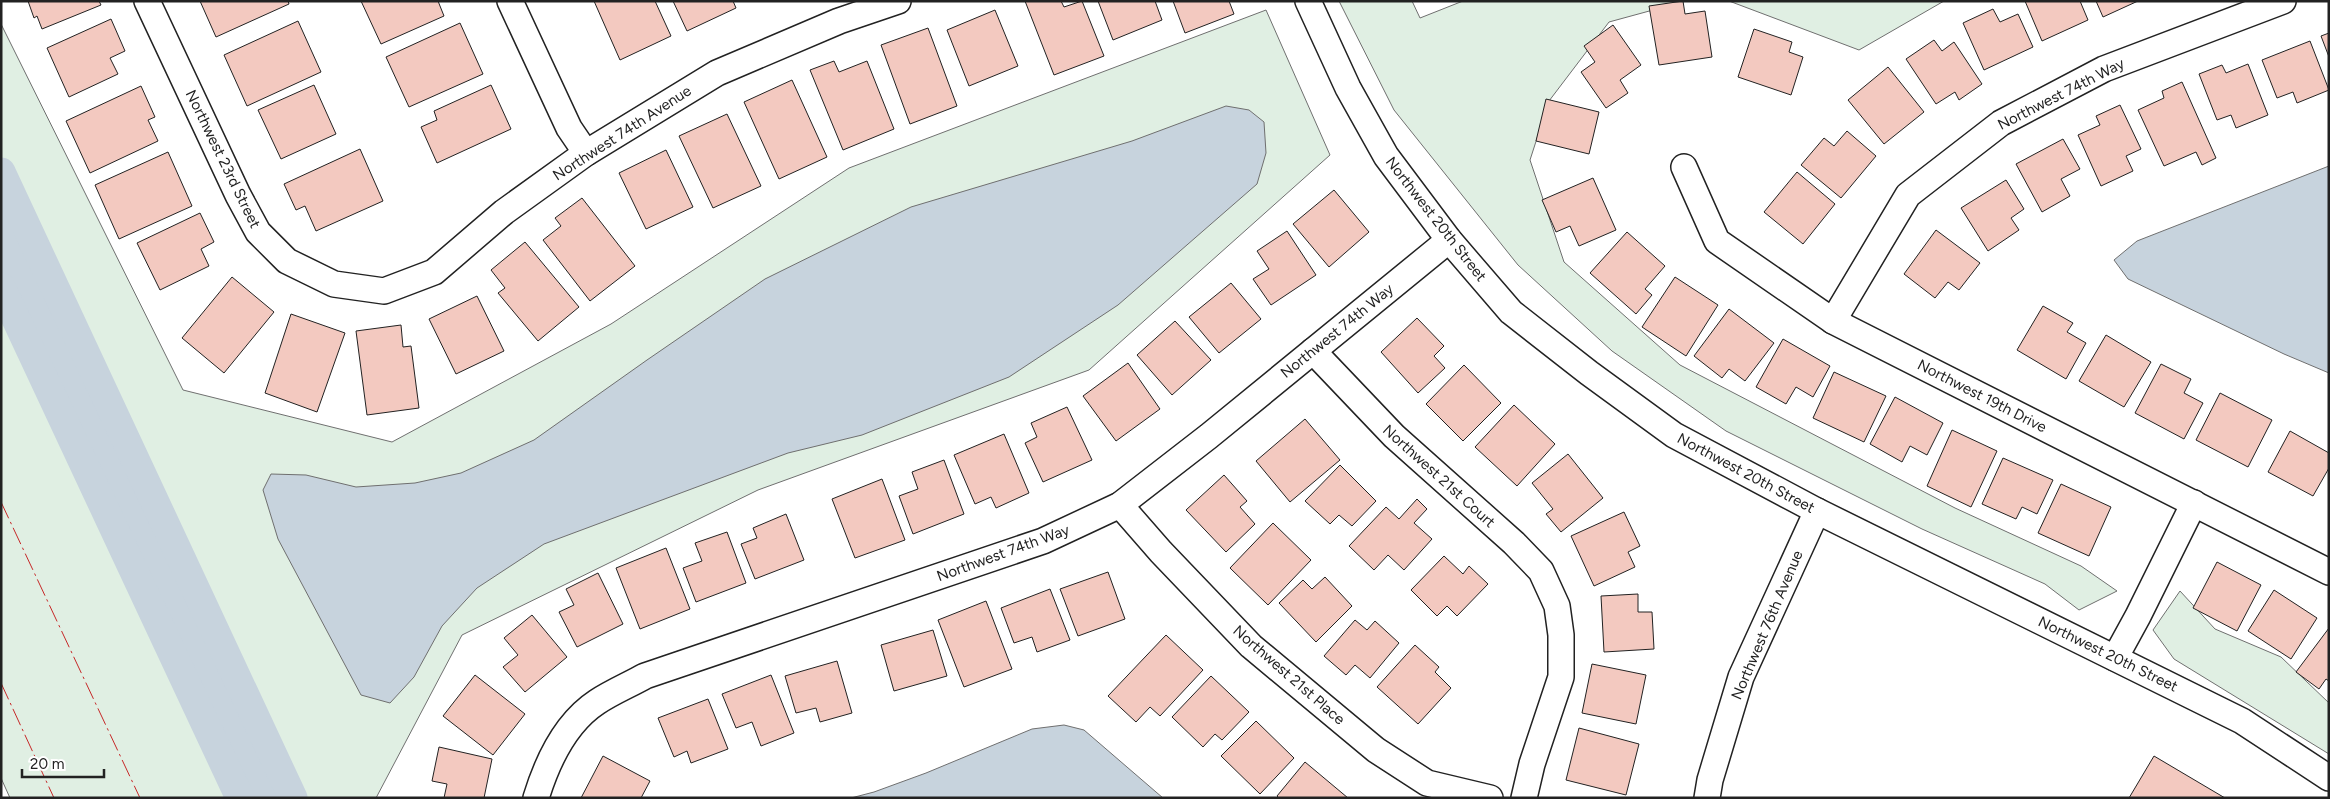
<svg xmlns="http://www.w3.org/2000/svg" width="2330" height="799" viewBox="0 0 2330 799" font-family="Figtree,sans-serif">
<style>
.green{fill:#e0efe3;stroke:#6f6f6f}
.water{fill:#c7d3dd;stroke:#6f6f6f}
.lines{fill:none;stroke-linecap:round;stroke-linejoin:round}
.canal{stroke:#c7d3dd;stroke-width:29}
.building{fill:#f3c9c0;stroke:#222}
.minor-casing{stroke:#222;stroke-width:28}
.minor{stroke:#fff;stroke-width:25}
.power{stroke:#c62828;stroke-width:1;stroke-dasharray:18 4 2.5 4;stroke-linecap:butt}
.labels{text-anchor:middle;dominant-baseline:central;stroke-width:4;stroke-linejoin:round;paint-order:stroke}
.street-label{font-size:15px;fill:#222;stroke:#fff}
</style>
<rect width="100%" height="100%" fill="#fff"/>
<g class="green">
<path d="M1339 1H1412L1420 18 1463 1H1686L1609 22 1549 101 1530 160 1564 262 1680 365 1955 508 2081 566 2117 591 2079 610 2045 584 1922 529 1726 431 1612 351 1518 265 1394 110Z"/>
<path d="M1729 1H1944L1859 50Z"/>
<path d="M1266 10 1330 155 1089 370 758 490 462 635 376 798H10L1 778V24L183 390 392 442 611 324 849 168Z"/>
<path d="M2180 591 2215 629 2281 657 2329 703V754L2174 659 2153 630Z"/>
</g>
<g class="water">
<path d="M1226 106 1249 110 1264 122 1266 153 1257 184 1118 305 1009 377 862 435 788 453 544 544 477 588 442 626 414 677 390 703 361 695 278 539 263 490 271 474 306 475 356 487 415 483 461 473 534 440 647 360 765 279 911 207 1132 141Z"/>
<path d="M2329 166V373L2284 354 2128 279 2114 260 2137 241Z"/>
<path d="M1 172 293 798H240L1 287Z"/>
<path d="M1064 725 1084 730 1163 798H851L874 792 926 773 1032 729Z"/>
</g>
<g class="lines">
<g class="canal">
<path d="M1 172 293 798"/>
<path d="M1 287 240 798"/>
</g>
</g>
<g class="building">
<path d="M28 1H99L101 5 42 29 37 16 34 18Z"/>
<path d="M200 1H288L289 4 216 37Z"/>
<path d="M361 1H438L444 16 381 44Z"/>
<path d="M594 1H655L671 36 620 60Z"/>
<path d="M673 1H733L736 8 687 31Z"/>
<path d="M1025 1H1061L1064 7 1082 1 1104 56 1054 75Z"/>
<path d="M1098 1H1155L1162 20 1113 40Z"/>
<path d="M1173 1H1229L1234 14 1185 33Z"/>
<path d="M1683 1 1685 14 1705 11 1712 57 1659 65 1649 6Z"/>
<path d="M2025 1H2080L2088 20 2042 41Z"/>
<path d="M2096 1H2138L2103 17Z"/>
<path d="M1993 9 2000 22 2018 14 2033 47 1984 70 1963 23Z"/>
<path d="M995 10 1018 66 969 86 947 30Z"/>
<path d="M111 19 125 51 110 58 118 74 69 97 47 48Z"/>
<path d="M298 21 321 72 247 106 224 55Z"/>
<path d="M460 23 483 74 409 107 386 57Z"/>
<path d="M1613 25 1641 65 1620 80 1628 93 1606 108 1581 72 1595 62 1584 46Z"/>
<path d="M928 28 957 106 910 124 881 45Z"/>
<path d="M1754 29 1792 42 1789 52 1803 57 1791 95 1738 77Z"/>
<path d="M2329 33V57L2321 36Z"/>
<path d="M1934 40 1942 51 1954 42 1982 84 1959 100 1955 92 1936 104 1906 59Z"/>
<path d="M2310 41 2329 90 2297 103 2293 92 2277 98 2262 60Z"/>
<path d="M834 61 839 72 867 61 894 129 843 150 810 70Z"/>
<path d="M2248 64 2268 115 2236 128 2231 115 2217 120 2199 74 2222 65 2226 73Z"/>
<path d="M1888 67 1924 112 1884 144 1848 100Z"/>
<path d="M792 80 827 157 779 179 744 102Z"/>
<path d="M2182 82 2216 158 2202 165 2196 152 2164 166 2138 110 2164 98 2162 91Z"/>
<path d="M314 85 336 134 281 159 258 110Z"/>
<path d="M491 85 511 129 437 163 421 127 437 120 434 111Z"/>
<path d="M141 86 155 117 148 120 158 141 90 173 66 121Z"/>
<path d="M1546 99 1599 112 1589 154 1536 141Z"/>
<path d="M2120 105 2141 149 2126 156 2133 171 2101 186 2078 135 2100 125 2096 116Z"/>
<path d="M727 114 761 186 713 208 679 136Z"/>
<path d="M1847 131 1876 156 1841 198 1801 165 1824 138 1834 146Z"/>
<path d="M2063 139 2080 169 2061 179 2070 196 2042 212 2016 164Z"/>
<path d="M360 149 383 201 316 231 305 206 296 210 284 184Z"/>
<path d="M666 150 693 207 646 229 619 173Z"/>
<path d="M168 152 192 206 119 239 95 185Z"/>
<path d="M1797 172 1835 204 1803 244 1764 212Z"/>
<path d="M1593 178 1616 230 1579 246 1570 226 1556 232 1542 200Z"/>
<path d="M2006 180 2024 209 2011 218 2019 230 1988 251 1961 208Z"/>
<path d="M1334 190 1369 232 1329 267 1293 224Z"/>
<path d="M582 198 635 266 590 301 543 240 561 226 555 218Z"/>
<path d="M200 213 214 242 201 249 209 266 160 290 137 243Z"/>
<path d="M1936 230 1980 263 1959 290 1948 282 1935 298 1904 274Z"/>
<path d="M1287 231 1316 275 1271 305 1253 279 1269 269 1257 251Z"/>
<path d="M1627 232 1665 266 1645 289 1652 295 1636 314 1590 273Z"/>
<path d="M525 242 579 307 538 341 498 293 505 288 491 270Z"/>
<path d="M232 277 274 312 224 373 182 338Z"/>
<path d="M1675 277 1718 305 1686 356 1642 327Z"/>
<path d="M1231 283 1261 319 1219 353 1189 317Z"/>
<path d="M477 296 504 351 456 374 429 319Z"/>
<path d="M2043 306 2073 323 2067 332 2086 343 2066 379 2017 350Z"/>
<path d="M1729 309 1774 343 1745 381 1729 369 1722 378 1694 356Z"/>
<path d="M291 314 345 333 317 412 265 393Z"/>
<path d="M1417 318 1444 346 1434 356 1445 368 1418 393 1381 352Z"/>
<path d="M1175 321 1211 360 1172 395 1137 355Z"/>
<path d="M401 325 403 347 411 346 419 408 367 415 356 331Z"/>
<path d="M2106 335 2151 362 2124 407 2079 381Z"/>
<path d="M1783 339 1830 366 1813 397 1796 387 1786 404 1756 387Z"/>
<path d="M1128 363 1160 409 1116 441 1083 396Z"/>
<path d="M2161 364 2191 379 2184 393 2203 403 2184 439 2135 413Z"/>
<path d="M1464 365 1501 403 1463 441 1426 404Z"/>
<path d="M1834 372 1886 396 1864 442 1813 418Z"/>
<path d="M2220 393 2272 420 2248 467 2196 440Z"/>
<path d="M1895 397 1943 423 1927 455 1910 446 1902 462 1870 444Z"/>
<path d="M1514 405 1555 444 1517 486 1475 447Z"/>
<path d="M1067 407 1092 460 1043 482 1025 443 1037 437 1031 423Z"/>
<path d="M1305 419 1340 460 1290 502 1256 461Z"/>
<path d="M1952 430 1997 451 1971 507 1927 486Z"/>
<path d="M2290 431 2329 453V468L2313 496 2268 472Z"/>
<path d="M1004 434 1029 493 996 508 991 497 975 504 954 455Z"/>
<path d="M1568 454 1603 498 1561 532 1546 514 1553 509 1532 483Z"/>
<path d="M2003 458 2053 480 2037 514 2022 507 2016 519 1982 504Z"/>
<path d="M944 460 964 514 913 534 899 496 918 489 912 472Z"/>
<path d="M1340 465 1376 501 1352 526 1339 515 1330 524 1305 501Z"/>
<path d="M1224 475 1247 501 1240 507 1255 524 1226 552 1186 510Z"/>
<path d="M882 479 905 540 855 558 832 499Z"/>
<path d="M2061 484 2111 507 2089 556 2038 533Z"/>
<path d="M1417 499 1427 509 1414 523 1432 539 1404 570 1388 555 1374 570 1349 546 1386 507 1399 519Z"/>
<path d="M1624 512 1640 546 1628 552 1635 567 1594 586 1571 536Z"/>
<path d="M786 514 804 560 755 579 741 544 757 538 753 528Z"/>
<path d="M1273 523 1311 560 1268 605 1230 568Z"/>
<path d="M727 532 746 583 696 602 683 568 702 561 695 543Z"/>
<path d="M666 548 690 609 640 629 616 568Z"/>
<path d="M1444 556 1463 574 1469 566 1488 584 1457 616 1447 606 1437 616 1411 590Z"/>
<path d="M2217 562 2261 585 2237 631 2193 608Z"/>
<path d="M1108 572 1125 619 1078 636 1060 589Z"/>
<path d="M598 573 623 624 577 647 559 612 574 605 566 589Z"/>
<path d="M1325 577 1352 606 1316 642 1279 603 1303 580 1312 589Z"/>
<path d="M1050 589 1070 640 1037 652 1032 637 1014 643 1001 608Z"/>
<path d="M2274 590 2317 618 2291 659 2248 631Z"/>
<path d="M1638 594V612H1652L1654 649 1604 652 1601 596Z"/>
<path d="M986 601 1012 669 964 687 938 620Z"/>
<path d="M532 615 567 657 525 692 503 667 518 655 504 638Z"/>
<path d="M1355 620 1367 630 1375 621 1399 643 1370 678 1355 665 1346 675 1324 656Z"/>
<path d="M2329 628V681L2326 679 2319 689 2296 672Z"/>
<path d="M933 630 947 676 894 691 881 645Z"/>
<path d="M1166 635 1203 670 1160 716 1150 707 1136 722 1108 696Z"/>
<path d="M1415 645 1439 667 1435 672 1451 688 1418 724 1377 687Z"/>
<path d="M837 661 852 713 820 722 816 708 796 713 785 676Z"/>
<path d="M1592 664 1646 675 1636 724 1582 713Z"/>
<path d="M475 675 525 714 493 755 443 716Z"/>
<path d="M771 675 794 733 761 746 752 722 736 728 722 694Z"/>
<path d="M1211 676 1249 712 1222 740 1215 734 1203 747 1172 717Z"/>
<path d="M708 699 728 749 691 763 687 751 674 757 658 718Z"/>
<path d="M1256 721 1294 758 1260 794 1221 756Z"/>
<path d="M1579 728 1639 744 1626 795 1566 780Z"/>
<path d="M439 747 492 759 484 798H444L447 784 432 781Z"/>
<path d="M603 756 650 781 641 798H581Z"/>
<path d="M2154 756 2225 798H2129Z"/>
<path d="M1305 762 1348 798H1279L1277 796Z"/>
</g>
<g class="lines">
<g class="minor-casing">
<g id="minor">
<path d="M147 1 238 195 258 232 287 261 334 284 384 291 434 272 504 212 586 153 717 73 839 21 898 1"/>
<path d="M510 1 569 128 586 153"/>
<path d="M1308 1 1348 88 1386 156 1449 240 1511 312 1589 373 1674 435 1817 511 2242 721 2329 778"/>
<path d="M1684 167 1717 241 1833 321 2329 572"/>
<path d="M1833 321 1908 195 2001 123 2104 69 2283 1"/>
<path d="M1313 351 1394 436 1514 543 1541 571 1557 606 1561 635V677L1532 764 1524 798"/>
<path d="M1120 505 1161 552 1251 646 1376 750 1427 783 1490 798"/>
<path d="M2115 658 2138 616 2194 503"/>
<path d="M536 798C547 762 565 723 597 702 612 692 629 685 645 676L1043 541 1120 505 1209 436 1449 240"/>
<path d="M1707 798 1710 780 1741 677 1817 511"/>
</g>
</g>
<use href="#minor" class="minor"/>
<g class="power">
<path d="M1 502 140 798"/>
<path d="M1 683 54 798"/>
</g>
</g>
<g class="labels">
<g class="street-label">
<text transform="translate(2061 94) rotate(-27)">Northwest 74th Way</text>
<text transform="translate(622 133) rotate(-33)">Northwest 74th Avenue</text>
<text transform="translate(223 159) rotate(64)">Northwest 23rd Street</text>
<text transform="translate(1436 219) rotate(52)">Northwest 20th Street</text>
<text transform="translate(1337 331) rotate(-39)">Northwest 74th Way</text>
<text transform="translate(1982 396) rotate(27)">Northwest 19th Drive</text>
<text transform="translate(1746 473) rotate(28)">Northwest 20th Street</text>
<text transform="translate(1439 476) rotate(42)">Northwest 21st Court</text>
<text transform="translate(1003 553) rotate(-20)">Northwest 74th Way</text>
<text transform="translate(1767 625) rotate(-67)">Northwest 76th Avenue</text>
<text transform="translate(2108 654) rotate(26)">Northwest 20th Street</text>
<text transform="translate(1289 675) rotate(41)">Northwest 21st Place</text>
</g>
</g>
<rect width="2330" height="799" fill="none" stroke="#222222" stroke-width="5"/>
<path d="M22 769v8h82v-8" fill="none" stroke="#222222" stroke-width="2.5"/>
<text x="30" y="769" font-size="15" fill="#222222" stroke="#ffffff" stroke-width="4" paint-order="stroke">20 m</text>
</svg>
